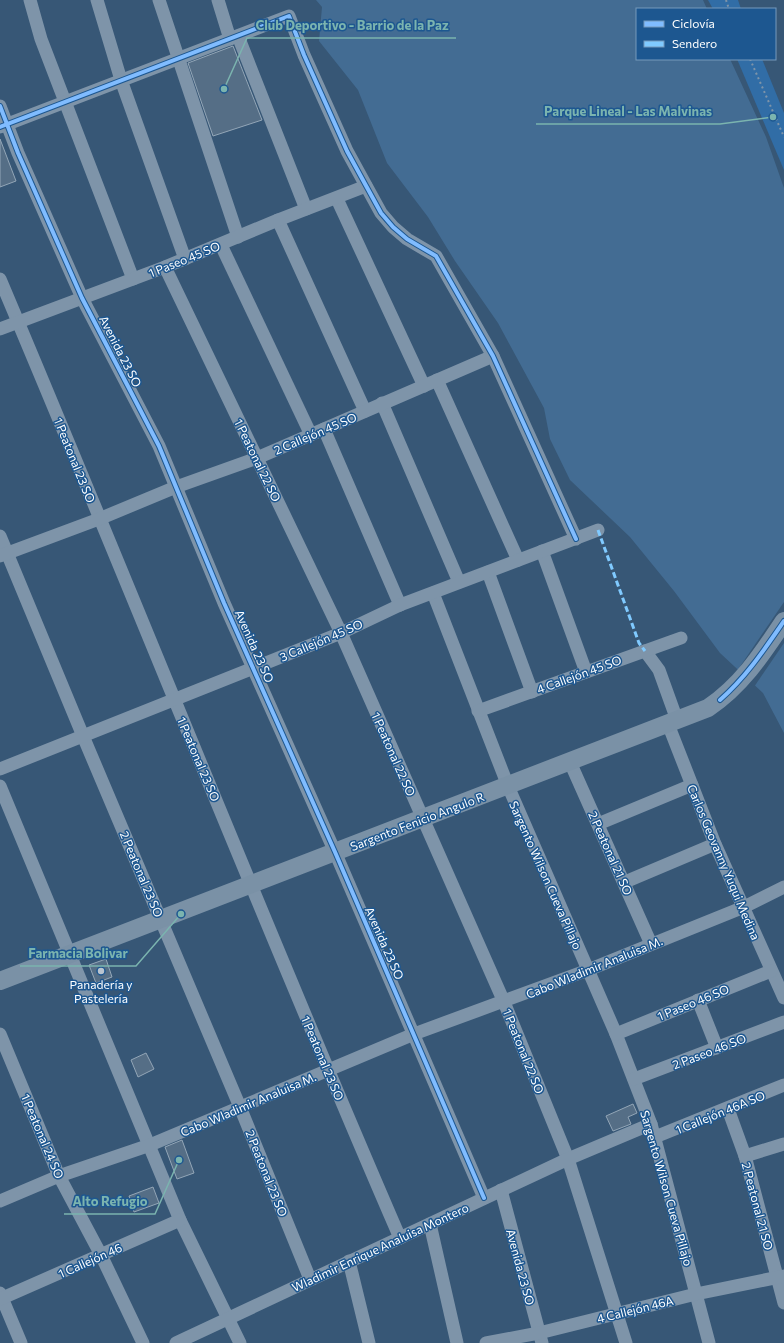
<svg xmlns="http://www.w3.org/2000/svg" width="784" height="1343" viewBox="0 0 784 1343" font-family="Commissioner,sans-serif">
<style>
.green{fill:#316da6}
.water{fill:#436c93}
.pier{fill:#375776}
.building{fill:#556e86;stroke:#93a6b7}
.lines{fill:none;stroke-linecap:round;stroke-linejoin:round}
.path{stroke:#7e94a9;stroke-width:2;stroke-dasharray:2 3;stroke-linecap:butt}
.street{stroke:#7e94a9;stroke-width:13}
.secondary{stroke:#7a91a6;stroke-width:18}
.quiet{stroke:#80caff;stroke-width:3;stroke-dasharray:6 3;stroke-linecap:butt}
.cycleway-casing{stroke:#1d5790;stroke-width:6}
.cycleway{stroke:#80bcff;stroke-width:4}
.poi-dot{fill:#b9c4cf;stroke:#1d5790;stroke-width:1.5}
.labels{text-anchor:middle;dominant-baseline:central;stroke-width:3;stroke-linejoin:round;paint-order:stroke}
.street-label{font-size:12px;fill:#fff;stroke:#1d5790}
.poi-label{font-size:12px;fill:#fff;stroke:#1d5790}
.leader{fill:none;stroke:#7bb4af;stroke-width:1.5}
.callout-dot{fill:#7bb4af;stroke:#1d5790;stroke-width:1.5}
.callout-label{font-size:13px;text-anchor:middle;font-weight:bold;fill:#7bb4af;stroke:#1d5790;stroke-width:3;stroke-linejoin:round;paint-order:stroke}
</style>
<rect width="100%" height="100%" fill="#375776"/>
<g class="green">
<path d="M708 0H738L741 9H713Z"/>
<path d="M737 59H762L784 113V170Z"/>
</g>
<path class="water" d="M316 0H703L707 9H637V59H730L766 137 784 188V733L763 693 720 653 674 591 630 537 570 480 550 439 544 408 498 323 455 261 428 217 387 163 358 90 319 41 322 7Z"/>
<path class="pier" d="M784 602V643L754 687 737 671Z"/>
<g class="building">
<path d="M233 46 262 120 213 136 188 63Z"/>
<path d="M0 139 16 181 0 187Z"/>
<path d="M106 959 112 977 96 983 89 965Z"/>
<path d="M146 1053 154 1069 138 1077 131 1060Z"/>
<path d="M633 1104 637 1113 628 1117 631 1124 613 1131 606 1116Z"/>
<path d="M182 1140 194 1173 177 1179 165 1147Z"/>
<path d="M153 1187 159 1203 134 1212 129 1196Z"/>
</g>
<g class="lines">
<g class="path">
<path d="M726 0 729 9"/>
<path d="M750 59 784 137"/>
</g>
<g class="street">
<path d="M30 0 41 39 133 279"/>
<path d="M97 0 121 80 185 259"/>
<path d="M159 0 238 237"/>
<path d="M218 0 230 39"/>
<path d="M238 36 306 209"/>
<path d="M0 106 18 153 82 298 159 446 224 603 335 852 484 1198"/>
<path d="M0 127 289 16 304 55 347 151 381 213 393 227 407 239 436 256 493 356 576 539"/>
<path d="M337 199 424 386"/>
<path d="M278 220 365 411"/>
<path d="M221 245 311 435"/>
<path d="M165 267 341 633 504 1002 568 1159 626 1343"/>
<path d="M0 279C135 598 262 920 400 1238"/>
<path d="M0 329 165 267 278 220 366 186"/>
<path d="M437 380 518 560"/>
<path d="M382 403 459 582"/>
<path d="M324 429 400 605"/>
<path d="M0 536 83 736 240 1107 310 1279"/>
<path d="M542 551 586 672"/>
<path d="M0 556 99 519 176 487 257 458 493 356"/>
<path d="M488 572 532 692"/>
<path d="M433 593 508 786 616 1034 651 1124 709 1343"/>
<path d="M645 651 659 670 677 720"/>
<path d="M478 711 681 638"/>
<path d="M668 724 715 844 784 998"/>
<path d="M570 762 651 944"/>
<path d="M0 769 341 633 400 605 598 530"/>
<path d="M0 786 180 1220 240 1343"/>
<path d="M598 824 692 785"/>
<path d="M625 882 715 844"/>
<path d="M698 1000 717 1048"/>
<path d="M0 1034 59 1176 101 1255 143 1343"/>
<path d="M616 1034 771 971"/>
<path d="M634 1079 784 1022"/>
<path d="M728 1109 745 1156 784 1303"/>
<path d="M655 1137 784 1085"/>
<path d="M745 1156 784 1144"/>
<path d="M501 1190 542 1343"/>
<path d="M0 1201 59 1176 150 1145 414 1034 588 970 744 907 784 887"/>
<path d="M430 1224 457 1343"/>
<path d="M349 1261 369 1343"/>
<path d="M0 1293 21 1343"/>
<path d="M0 1299 180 1220"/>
<path d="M176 1343 568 1159 651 1124"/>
<path d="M486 1343 539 1333 696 1294 784 1276"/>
</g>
<path class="secondary" d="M0 981 708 708C742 685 762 654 784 621"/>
<path class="quiet" d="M598 530 639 643 645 651"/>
<g class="cycleway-casing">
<g id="cycleway">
<path d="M0 106 18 153 82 298 159 446 224 603 335 852 484 1198"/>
<path d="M0 127 289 16 304 55 347 151 381 213 393 227 407 239 436 256 493 356 576 539"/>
<path d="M720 700C746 677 764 650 784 621"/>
</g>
</g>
<use href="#cycleway" class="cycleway"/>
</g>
<circle class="poi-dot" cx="101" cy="971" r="4"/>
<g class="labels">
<g class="street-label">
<text transform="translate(184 259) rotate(-22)">1 Paseo 45 SO</text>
<text transform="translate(121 351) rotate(63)">Avenida 23 SO</text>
<text transform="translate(315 433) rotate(-23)">2 Callejón 45 SO</text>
<text transform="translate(75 460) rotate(68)">1 Peatonal 23 SO</text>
<text transform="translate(258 460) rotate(64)">1 Peatonal 22 SO</text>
<text transform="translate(321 640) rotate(-23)">3 Callejón 45 SO</text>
<text transform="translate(255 646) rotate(66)">Avenida 23 SO</text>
<text transform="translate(579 674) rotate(-20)">4 Callejón 45 SO</text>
<text transform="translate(394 754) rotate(66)">1 Peatonal 22 SO</text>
<text transform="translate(199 759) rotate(67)">1 Peatonal 23 SO</text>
<text transform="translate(417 821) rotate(-21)">Sargento Fenicio Angulo R</text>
<text transform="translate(611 853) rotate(66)">2 Peatonal 21 SO</text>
<text transform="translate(724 862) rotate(67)">Carlos Geovanny Yuqui Medina</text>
<text transform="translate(142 874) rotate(67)">2 Peatonal 23 SO</text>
<text transform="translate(546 875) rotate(66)">Sargento Wilson Cueva Pillajo</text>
<text transform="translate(385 943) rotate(66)">Avenida 23 SO</text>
<text transform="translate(594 967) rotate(-22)">Cabo Wladimir Analuisa M.</text>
<text transform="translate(693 1002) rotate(-22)">1 Paseo 46 SO</text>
<text transform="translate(524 1051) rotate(68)">1 Peatonal 22 SO</text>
<text transform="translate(709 1051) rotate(-21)">2 Paseo 46 SO</text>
<text transform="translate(323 1058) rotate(67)">1 Peatonal 23 SO</text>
<text transform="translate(248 1104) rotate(-23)">Cabo Wladimir Analuisa M.</text>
<text transform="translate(720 1112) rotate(-22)">1 Callejón 46A SO</text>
<text transform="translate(43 1136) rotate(67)">1 Peatonal 24 SO</text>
<text transform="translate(267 1173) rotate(68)">2 Peatonal 23 SO</text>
<text transform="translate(667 1188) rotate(74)">Sargento Wilson Cueva Pillajo</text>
<text transform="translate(758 1206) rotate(75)">2 Peatonal 21 SO</text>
<text transform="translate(380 1247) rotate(-25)">Wladimir Enrique Analuisa Montero</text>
<text transform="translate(90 1260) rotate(-24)">1 Callejón 46</text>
<text transform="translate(521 1267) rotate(75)">Avenida 23 SO</text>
<text transform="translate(635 1309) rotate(-14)">4 Callejón 46A</text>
</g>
<g class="poi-label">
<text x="101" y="984">Panadería y<tspan x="101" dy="14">Pastelería</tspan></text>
</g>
</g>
<path class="leader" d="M224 89L247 38H456M773 117L720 124H536M181 914L136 966H20M179 1160L155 1214H64"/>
<g class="callout-dot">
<circle cx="224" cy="89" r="4"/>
<circle cx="773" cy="117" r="4"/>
<circle cx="181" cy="914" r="4"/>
<circle cx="179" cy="1160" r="4"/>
</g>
<g class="callout-label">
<text x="352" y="30">Club Deportivo - Barrio de la Paz</text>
<text x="628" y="116">Parque Lineal - Las Malvinas</text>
<text x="78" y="958">Farmacia Bolivar</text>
<text x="110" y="1206">Alto Refugio</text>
</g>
<rect x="636" y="8" width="140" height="52" fill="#1d5790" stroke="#779abc"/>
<rect x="644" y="21" width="20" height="6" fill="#80bcff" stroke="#779abc"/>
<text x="672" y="28" font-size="12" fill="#ffffff">Ciclovía</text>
<rect x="644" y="41" width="20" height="6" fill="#80caff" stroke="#779abc"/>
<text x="672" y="48" font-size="12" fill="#ffffff">Sendero</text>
</svg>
